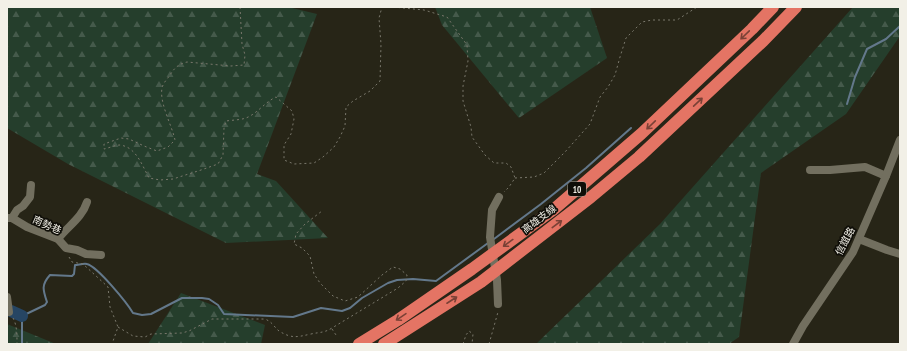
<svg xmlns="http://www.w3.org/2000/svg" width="907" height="351" viewBox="0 0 907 351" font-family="'PT Sans Narrow','Noto Sans TC',sans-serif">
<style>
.forest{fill:url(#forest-firs)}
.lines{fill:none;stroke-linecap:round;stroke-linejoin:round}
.stream{stroke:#63788b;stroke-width:2}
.river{stroke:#264563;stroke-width:12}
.path{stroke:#7a786c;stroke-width:1;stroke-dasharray:2 3;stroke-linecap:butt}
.minor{stroke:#726f5f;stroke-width:8}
.highway{stroke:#e47464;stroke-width:12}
.oneway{stroke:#7a4136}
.labels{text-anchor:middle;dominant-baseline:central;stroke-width:3.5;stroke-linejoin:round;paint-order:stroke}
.shield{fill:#0f0e08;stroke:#aeaca4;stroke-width:1}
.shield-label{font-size:9px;font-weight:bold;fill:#f2f0e7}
.street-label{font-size:10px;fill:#f2f0e7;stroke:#0f0e08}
</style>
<defs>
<pattern id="forest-firs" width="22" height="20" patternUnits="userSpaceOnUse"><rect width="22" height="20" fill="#253e2c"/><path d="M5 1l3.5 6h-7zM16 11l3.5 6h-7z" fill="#455a4b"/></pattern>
</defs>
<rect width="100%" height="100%" fill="#272517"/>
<g class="forest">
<path d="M7 7H288L317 14 257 174 276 181 328 238 226 243 68 164 7 128Z"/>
<path d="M435 7H590L607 58 519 118 442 25Z"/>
<path d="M853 7H900V36L846 114 761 173 739 337 729 344H536L660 224Z"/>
<path d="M181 293 265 325 261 344H148Z"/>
<path d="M7 324 56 344H7Z"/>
</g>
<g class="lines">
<g class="stream">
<path d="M847 104 855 77 867 49 886 39 900 26"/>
<path d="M494 239 541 204 586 168 631 128"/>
<path d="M22 344V316L45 305 47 302C43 290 41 285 50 275L72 276 74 274 75 265C78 265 84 263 87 264 98 267 127 303 133 313L142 315 151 314 182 298H202L209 299 218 305 224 314 293 317 321 308 342 311 350 308 362 298 388 283 397 280 413 279 436 281 488 243"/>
</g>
<path class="river" d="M7 310 11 311 22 316"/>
<g class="path">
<path d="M240 7 242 44 245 55 244 65 231 66 187 62C179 64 175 67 170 75 168 78 165 81 163 85 157 99 172 125 175 140L168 147 157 151 144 146 129 139 121 138 104 144V149C109 148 115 145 120 145 136 147 142 165 149 178L160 180 173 179 201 170 218 164 223 155 224 128 226 121C233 120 240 120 246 118 258 113 265 102 276 97L292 111 294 119 291 134 284 145V160L294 164 314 163 323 157 334 147 340 137 345 126 346 107 353 101 370 91 380 81 381 44 379 18 382 7"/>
<path d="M393 7 424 10 447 17 467 45 468 61 463 86V101L471 127 472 137 485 155 494 163H506L511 167 515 178 509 187 504 192"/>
<path d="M515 178 534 177 544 173 565 152 590 124 600 97 608 87 615 75 620 57 626 38 642 22 652 20H677L697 7"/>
<path d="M69 257 72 262 83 264 108 287 110 307 118 327 112 344"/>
<path d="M13 318C17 325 17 335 17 344"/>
<path d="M118 327 133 336 145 337 151 334 182 333 189 331 212 319H261C263 319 266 319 267 320 272 322 275 328 279 331 292 339 297 337 311 334 320 332 324 333 332 328L398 288 406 281 407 275 400 269 393 267 382 275 358 297 345 301 333 296 320 283 314 274 310 256 302 248 294 244 296 234 305 224 322 211"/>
<path d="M332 329 336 335"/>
<path d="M463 344 466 335 469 331 473 334 472 344"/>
<path d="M489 344 498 312"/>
</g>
<g class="minor">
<path d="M810 170H830L865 167 886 176"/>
<path d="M7 218H12L27 227 58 239 66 248 77 250 86 254 101 255"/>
<path d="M12 218 17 210 23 206 30 197 31 185"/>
<path d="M58 239C68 226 82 218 87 202"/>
<path d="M859 239 887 250 900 254"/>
<path d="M7 297 9 312"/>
<path d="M498 304 497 280 490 237 492 210 499 197"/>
<path d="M793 344 803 326 853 252 886 176 900 140"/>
</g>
<g class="highway">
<path d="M359 344 398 320 472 269 553 210 641 134 752 29 773 7"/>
<path d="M384 344 481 282 591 197 639 157 763 41 796 7"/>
</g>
</g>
<defs><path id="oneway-shaft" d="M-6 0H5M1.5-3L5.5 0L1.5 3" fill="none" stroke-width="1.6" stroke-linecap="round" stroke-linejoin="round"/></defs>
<g class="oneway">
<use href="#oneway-shaft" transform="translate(745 35) rotate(136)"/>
<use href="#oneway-shaft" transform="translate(698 102) rotate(-43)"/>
<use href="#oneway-shaft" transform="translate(651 125) rotate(136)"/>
<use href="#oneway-shaft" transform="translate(557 224) rotate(-37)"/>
<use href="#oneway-shaft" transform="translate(508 243) rotate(144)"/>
<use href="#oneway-shaft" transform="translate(452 300) rotate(-33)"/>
<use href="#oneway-shaft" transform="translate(401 317) rotate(146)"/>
</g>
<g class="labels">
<rect class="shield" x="568" y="182" width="18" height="14" rx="3"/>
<g class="shield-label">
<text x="577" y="189">10</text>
</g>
<g class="street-label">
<text transform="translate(539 219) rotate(-37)">高雄支線</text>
<text transform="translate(47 225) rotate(24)">南勢巷</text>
<text transform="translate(845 241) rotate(-63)">信誼路</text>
</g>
</g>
<rect width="907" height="351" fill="none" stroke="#f2f0e7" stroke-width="16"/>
</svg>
